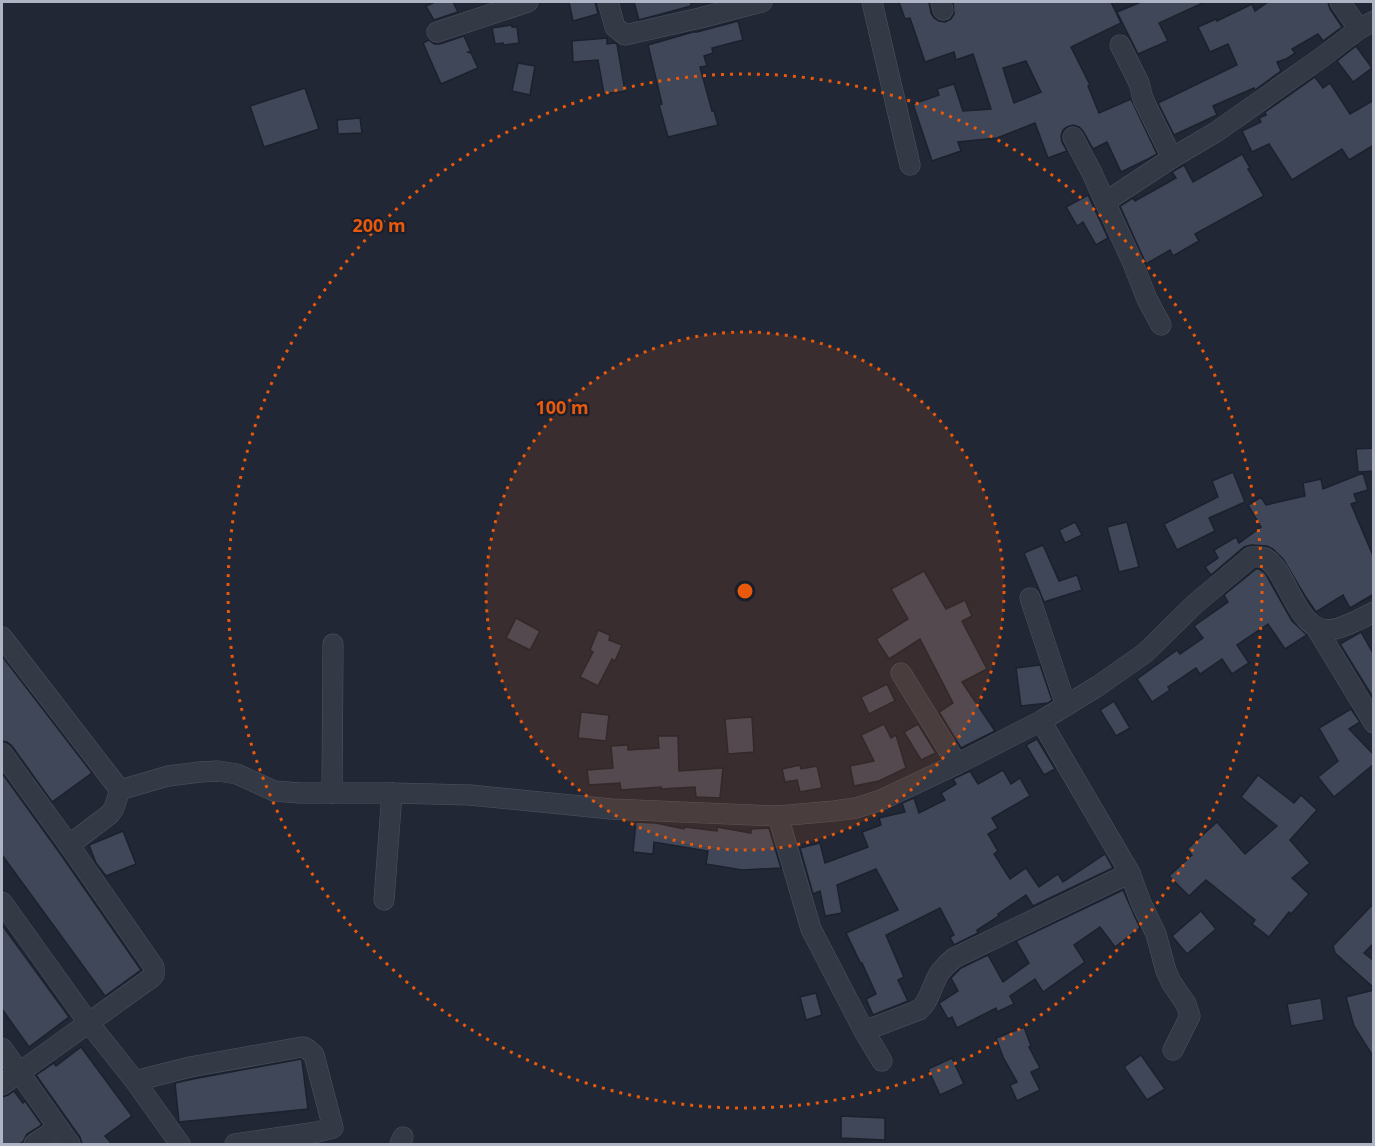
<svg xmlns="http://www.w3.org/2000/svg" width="1375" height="1146" viewBox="0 0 1375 1146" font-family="'Noto Sans',sans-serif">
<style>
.building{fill:#3f4758;stroke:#1c212d;stroke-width:1.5;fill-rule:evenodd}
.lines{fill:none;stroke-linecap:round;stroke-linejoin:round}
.minor-casing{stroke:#4f5461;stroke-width:21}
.minor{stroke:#343946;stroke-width:20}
.ring{fill:none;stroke:#e8590c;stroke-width:3;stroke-dasharray:3 6}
.centre{fill:#e8590c;stroke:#1a1f2b;stroke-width:3}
.ring-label{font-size:18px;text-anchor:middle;font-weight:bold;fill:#e8590c;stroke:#1a1f2b;stroke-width:4.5;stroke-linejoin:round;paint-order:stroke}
</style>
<rect width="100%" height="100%" fill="#212735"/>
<g class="building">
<path d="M435 2H453L458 12 434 20 426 6Z"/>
<path d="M569 2H595L598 14 573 21Z"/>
<path d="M634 2H691V6L639 20Z"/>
<path d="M899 2H929L931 13 934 18 939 21 945 22 951 19 954 14 953 2H1111L1121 23 1071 47 1090 85 1088 86 1099 113 1131 99 1157 154 1148 159 1121 172 1107 142 1093 149 1083 131 1079 127 1073 125 1067 127 1063 130 1061 136 1062 142 1067 151 1048 158 1035 123 997 138 958 142 961 151 932 161 913 104 939 95 937 89 954 84 963 111 991 109 973 54 956 60 954 52 925 62 910 18 905 19ZM1026 61 1041 92 1014 103 1003 68Z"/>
<path d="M1141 2H1205L1159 23 1168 41 1138 54 1117 12Z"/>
<path d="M1268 2H1328L1330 9 1342 27 1323 41 1318 34 1292 49 1295 53 1286 59 1277 62 1281 71 1255 90 1254 88 1213 106 1217 115 1174 135 1158 103 1237 65 1228 44 1210 52 1198 27 1216 19 1217 21 1252 4 1255 11Z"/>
<path d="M738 21 743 40 712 48 713 53 704 56 707 66 700 67 712 111H714L718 125 668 137 659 105 662 104 648 45 693 32H697Z"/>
<path d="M512 25V27H517L519 43 504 45 503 43 495 44 492 28Z"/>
<path d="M464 36 471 52H467L471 53 478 68 441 84 423 43 429 40 434 44H440Z"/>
<path d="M607 38V44L615 43 617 44 625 91 604 94 598 60 573 62 572 41Z"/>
<path d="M1356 46 1372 68 1353 82 1337 61Z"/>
<path d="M518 63 535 66 530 95 512 91Z"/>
<path d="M1315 77 1323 88 1330 83 1350 114 1374 100V145L1349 160 1342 149 1292 180 1269 144 1252 152 1242 131 1261 122 1259 118 1266 115 1265 112Z"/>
<path d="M305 88 319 129 264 147 250 106Z"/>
<path d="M360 118 362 133 338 134 337 120Z"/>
<path d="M1242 154 1250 168 1248 169 1264 196 1195 234 1199 241 1173 256 1170 250 1146 264 1120 206 1133 198 1135 201 1176 178 1172 172 1184 165 1193 182Z"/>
<path d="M1088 195 1108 238 1096 245 1083 222 1077 226 1066 207Z"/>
<path d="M1374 448V471L1358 472 1356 449Z"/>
<path d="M1233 472 1245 502 1209 518 1215 531 1177 550 1164 524 1218 497 1212 481Z"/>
<path d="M1363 473 1368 490 1354 494 1357 502 1351 504 1374 558V594L1350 608 1343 595 1316 612 1305 596 1283 559 1273 549 1267 546 1251 545 1244 547 1211 575 1205 567 1218 558 1214 550 1236 537 1239 543 1261 527 1248 505 1261 497 1266 505 1305 496 1303 483 1321 479 1323 489Z"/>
<path d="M1075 522 1082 535 1065 543 1059 530Z"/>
<path d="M1127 522 1139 567 1119 572 1107 527Z"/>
<path d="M1043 545 1059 581 1077 575 1082 590 1044 602 1024 553Z"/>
<path d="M1256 569H1259L1265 573 1292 621 1307 635 1285 649 1268 624 1237 645 1249 663 1232 674 1222 659 1200 674 1196 668 1168 687 1170 690 1152 702 1137 679 1177 650 1180 654 1203 638 1194 626 1228 602 1224 595Z"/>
<path d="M924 571 946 609 965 600 972 616 962 621 987 669 962 682 995 731 961 748 939 712 953 703 920 639 889 659 876 639 908 619 891 589Z"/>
<path d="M516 618 540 631 530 650 506 638Z"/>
<path d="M598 630 610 635 609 640 622 645 615 661 612 659 598 686 580 677 593 652 590 650Z"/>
<path d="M1361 632 1374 655V699L1340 644Z"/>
<path d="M2 656 92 773 52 802 12 746 7 742 2 741Z"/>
<path d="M1040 665 1052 700 1048 703 1021 706 1016 668Z"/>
<path d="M887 684 895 701 869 714 861 697Z"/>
<path d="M1114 701 1130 728 1116 736 1100 710Z"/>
<path d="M1351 709 1360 722 1349 729 1374 755V764L1334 797 1318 777 1338 761 1319 728Z"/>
<path d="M581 712 609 715 606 741 578 738Z"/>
<path d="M752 717 754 752 728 754 725 719Z"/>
<path d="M884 724 891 738 896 735 906 768 879 781 854 786 850 766 874 761 861 735Z"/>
<path d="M918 724 936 753 921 760 904 732Z"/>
<path d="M658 736H678L679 771 723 768 720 798 696 797 695 787 661 789V787L621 790 620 783 589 785 587 770 613 768 611 746 628 745V750L659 748Z"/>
<path d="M1037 739 1055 769 1044 775 1026 745Z"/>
<path d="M800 765 801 769 817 766 822 788 800 792 797 780 785 782 782 769Z"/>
<path d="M1003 770 1011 784 1020 778 1030 796 992 818 998 828 988 834 998 851 994 854 1010 879 1026 868 1039 887 1058 874 1063 882 1105 854 1113 868 1033 906 1026 895 998 914 999 916 977 930 978 933 954 945 950 937 954 935 940 908 886 935 904 977 898 980 908 1001 873 1015 866 999 876 994 862 963 861 964 846 933 898 910 876 869 837 885 842 913 825 916 820 891 813 894 800 848 820 843 825 863 868 847 862 832 881 825 879 818 905 812 902 803 914 798 919 813 945 800 941 793 956 784 953 779 970 771 978 784Z"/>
<path d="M2 773 59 852 141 970 105 996 2 855Z"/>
<path d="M1258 775 1294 803 1301 795 1317 810 1290 840 1310 863 1292 878 1309 894 1291 914 1289 912 1269 937 1252 924 1255 920 1206 880 1189 896 1169 876 1192 855 1187 849 1217 822 1245 854 1277 826 1241 797Z"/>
<path d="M636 822 656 823 684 829 685 827 717 831V827L751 833V829L769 828 781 868 742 870 706 864 708 851 654 842 653 854 633 852Z"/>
<path d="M123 831 136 864 106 876 96 863 89 845Z"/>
<path d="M1123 890 1140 928 1115 947 1100 927 1074 945 1085 962 1043 992 1035 979 1010 996 1014 1004 997 1012 996 1008 957 1028 952 1017 948 1019 939 1003 958 991 951 978 961 968 988 955 1003 982 1029 963 1016 941Z"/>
<path d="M1374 903V943L1364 953 1374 961V988L1335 953 1333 946Z"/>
<path d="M1201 911 1216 929 1187 954 1172 936Z"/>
<path d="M2 925 69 1017 29 1047 2 1009Z"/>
<path d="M1374 990V1058L1354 1026 1346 997Z"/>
<path d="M816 993 822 1015 806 1020 800 997Z"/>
<path d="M1321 998 1324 1020 1291 1026 1287 1004Z"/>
<path d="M1024 1027 1031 1046 1029 1047 1040 1068 1031 1072 1040 1090 1017 1101 1010 1085 1017 1082 1003 1057 996 1038Z"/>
<path d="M81 1047 132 1116 105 1136 112 1144H82L80 1137 36 1075 54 1063 56 1066Z"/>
<path d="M1141 1055 1165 1089 1147 1100 1124 1067Z"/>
<path d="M952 1058 964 1084 940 1095 928 1069Z"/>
<path d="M301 1059 302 1061 308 1109 179 1122 175 1083 193 1079Z"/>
<path d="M14 1091 23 1103 25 1101 42 1125 27 1134 23 1142 19 1144H2V1097L8 1095Z"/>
<path d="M841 1116 885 1118V1140L841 1138Z"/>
</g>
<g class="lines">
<g class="minor-casing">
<g id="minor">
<path d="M608 2 615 27 625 35 700 18 762 2"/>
<path d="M872 2 910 165"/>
<path d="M941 2 943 10"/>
<path d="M1340 2 1359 29"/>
<path d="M437 32 528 2"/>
<path d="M1120 45 1139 83 1143 99 1172 158"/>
<path d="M1073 137 1092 173 1105 202 1172 158 1216 132 1321 58 1359 29 1374 21"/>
<path d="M1105 202 1132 261 1147 299 1161 325"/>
<path d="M1030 598 1066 706"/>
<path d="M1317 629 1374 723"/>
<path d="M2 637 120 790 114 808 110 814 69 845"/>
<path d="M901 673 957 764"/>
<path d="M1041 721 1130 873 1141 903 1156 934 1166 971 1171 982 1186 1004 1190 1016 1173 1050"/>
<path d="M2 753 69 845 154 967V975L151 978 2 1085"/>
<path d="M120 790 168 776 200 772 218 771 237 774 274 791 300 793H392L470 795 611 809 778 816 834 811 856 808 881 800 957 764 1041 721 1098 686 1145 653 1196 603 1251 557C1256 557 1260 556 1265 558 1290 572 1296 638 1335 629 1348 626 1362 618 1374 612"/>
<path d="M332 793 333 644"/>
<path d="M778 816 811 929 864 1031 882 1061"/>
<path d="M384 900 392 793"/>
<path d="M2 902 88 1022 135 1081 180 1144"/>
<path d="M864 1031 919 1010C930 1001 932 984 940 972 944 967 949 962 954 958L1130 873"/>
<path d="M2 1048 70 1144"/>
<path d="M135 1081 190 1067 302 1047 306 1048 314 1055 333 1128 317 1132 235 1144"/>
<path d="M34 1144 58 1128"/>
<path d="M400 1144 403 1137"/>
</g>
</g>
<use href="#minor" class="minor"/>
</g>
<circle cx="745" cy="591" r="259" fill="#e8590c" fill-opacity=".12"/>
<g class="ring">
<circle cx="745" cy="591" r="259"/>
<circle cx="745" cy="591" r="517"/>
</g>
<circle cx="745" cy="591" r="9" class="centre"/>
<g class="ring-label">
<text x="379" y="232">200 m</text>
<text x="562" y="414">100 m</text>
</g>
<rect width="1375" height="1146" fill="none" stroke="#aeb4c3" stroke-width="6"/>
</svg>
